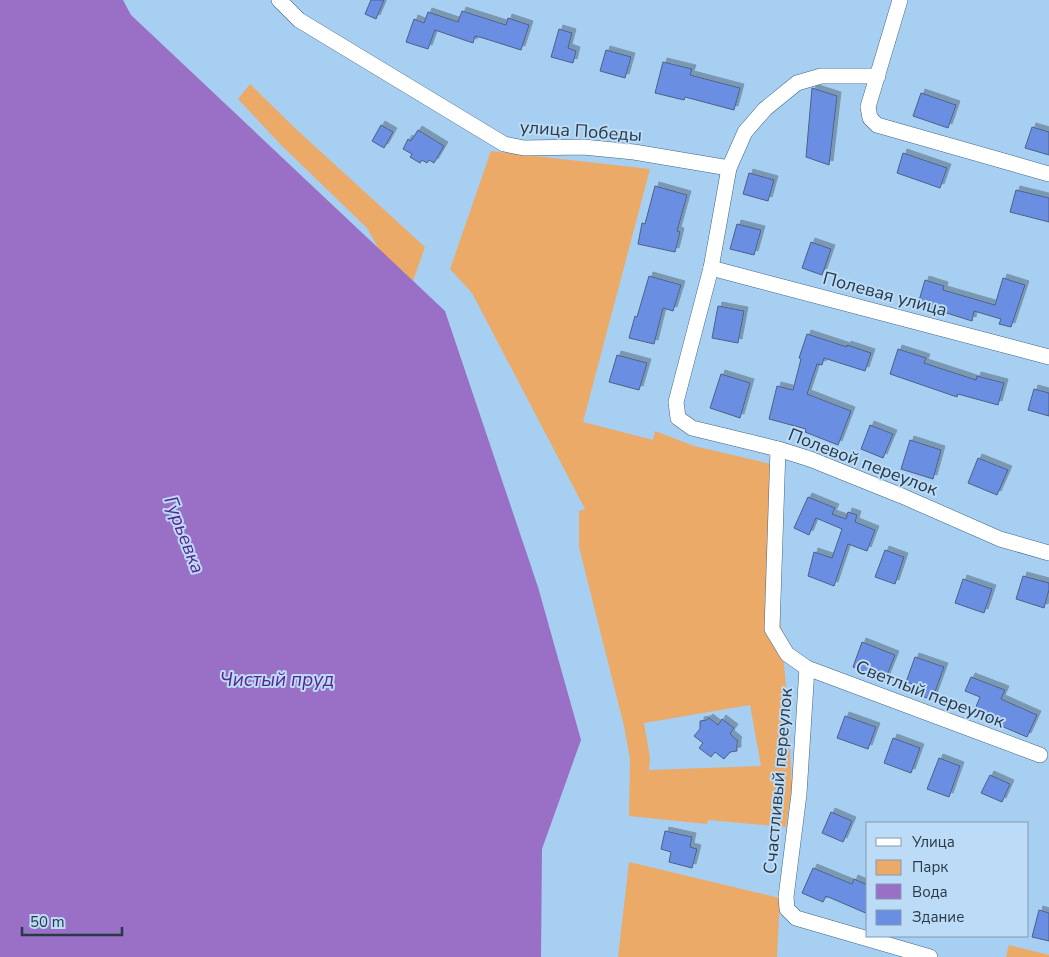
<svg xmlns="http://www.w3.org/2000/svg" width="1049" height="957" viewBox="0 0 1049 957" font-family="'Nunito Sans',sans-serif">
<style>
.green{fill:#ebaa68;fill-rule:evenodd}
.water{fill:#9970c6}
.building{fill:#698ee2;stroke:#4e6086;filter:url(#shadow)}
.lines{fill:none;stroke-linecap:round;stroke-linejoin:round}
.minor-casing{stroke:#3f6483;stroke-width:16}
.minor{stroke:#fff;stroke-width:15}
.labels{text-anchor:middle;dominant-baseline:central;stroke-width:4;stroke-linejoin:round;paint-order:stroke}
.street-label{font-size:18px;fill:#293947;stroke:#bbdbf7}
.water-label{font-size:19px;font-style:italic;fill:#5c238b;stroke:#bbdbf7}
</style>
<defs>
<filter id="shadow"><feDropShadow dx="4" dy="-4" stdDeviation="0" flood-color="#0004"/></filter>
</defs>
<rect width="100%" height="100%" fill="#a7cff2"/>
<g class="green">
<path d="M250 84 297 130 425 247 408 295 399 285 367 228 281 145 238 99Z"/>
<path d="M491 151 650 169 583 422 653 440 655 431 694 446 771 464 777 577 787 700 792 786 786 827 708 820 707 824 629 816 630 759 624 726 579 547V511L585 509 472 293 450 269ZM750 705 761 766 649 770 650 758 644 723Z"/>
<path d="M629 862 780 898 777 957H618Z"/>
<path d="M1009 945 1049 955V957H1006Z"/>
</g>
<path class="water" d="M0 0H123L131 15 445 311 538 587 581 740 542 849 541 957H0Z"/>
<g class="building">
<path d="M371 0H384L376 19 365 14Z"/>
<path d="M462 11 506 25 508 18 529 25 521 50 483 38 475 36 473 43 435 30 428 49 406 42 414 19 424 23 428 12 458 22Z"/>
<path d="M559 29 572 33 568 48 576 51 573 63 551 57Z"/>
<path d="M606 50 631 57 625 78 600 71Z"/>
<path d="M663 62 692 69 690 75 740 88 734 110 685 97 684 100 655 93Z"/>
<path d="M812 88 837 96 829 165 806 157Z"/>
<path d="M921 93 956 105 948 128 913 116Z"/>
<path d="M381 125 393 132 384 148 372 141Z"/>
<path d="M1032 127 1049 132V155L1025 148Z"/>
<path d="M418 130 444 146 434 163 429 160 427 163 422 160 420 163 410 157 412 154 403 149 408 139 411 141Z"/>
<path d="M903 153 947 168 940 188 897 173Z"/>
<path d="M749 173 774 180 768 201 743 194Z"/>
<path d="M655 186 687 195 677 231 680 232 675 252 638 244 642 223 645 224Z"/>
<path d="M1016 190 1049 198V222L1010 212Z"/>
<path d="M737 224 761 230 754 255 730 249Z"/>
<path d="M811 242 831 249 822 275 802 268Z"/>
<path d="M649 276 681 285 673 311 663 308 654 344 629 338 635 316 637 317Z"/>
<path d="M1003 278 1025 285 1011 327 999 324 1001 319 974 311 972 321 918 304 925 280 944 286 943 290 995 305Z"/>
<path d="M718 306 744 311 738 343 712 338Z"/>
<path d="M807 334 847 347V345L871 353 865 371 824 358 822 365 817 364 807 394 851 411 838 445 805 432 806 429 769 419 777 386 793 390 801 359 799 358Z"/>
<path d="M898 349 926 358 924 363 976 380 977 376 1004 383 998 405 958 394 957 397 890 374Z"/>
<path d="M617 355 647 363 639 390 609 382Z"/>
<path d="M721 374 750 383 740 418 710 408Z"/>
<path d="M1034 389 1049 393V416L1028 410Z"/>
<path d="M870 425 893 434 883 458 861 449Z"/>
<path d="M910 440 941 450 933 479 901 469Z"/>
<path d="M978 458 1008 470 997 495 968 483Z"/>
<path d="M808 497 835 508 832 514 846 519 848 512 857 515 855 522 875 530 867 551 848 544 834 586 808 576 814 552 832 558 842 529 816 518 809 535 794 528Z"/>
<path d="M885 550 904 557 895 584 875 577Z"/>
<path d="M1023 576 1049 583V590L1044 608 1016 599Z"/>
<path d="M963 579 992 589 984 613 955 603Z"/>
<path d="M862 642 895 655 885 680 853 667Z"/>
<path d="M915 657 944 667 932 700 922 696 925 688 906 682Z"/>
<path d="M971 677 1005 690 1001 699 1037 715 1027 737 973 714 980 697 965 691Z"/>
<path d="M845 716 876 727 868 749 837 738Z"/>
<path d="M709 718 718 725 722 719 734 728 730 734 738 741 737 743V751L730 752 724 759 715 752 711 757 699 748 703 743 694 736 700 729V721L707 720Z"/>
<path d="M893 738 920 748 911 773 884 763Z"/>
<path d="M939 758 960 766 949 797 927 789Z"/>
<path d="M990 775 1010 784 1002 802 981 793Z"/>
<path d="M831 812 852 821 843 842 822 833Z"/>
<path d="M665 831 692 837 690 847 697 849 692 868 669 862 671 852 661 849Z"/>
<path d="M813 868 852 884 854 879 868 885V914L826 896 823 902 802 893Z"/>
<path d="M1039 910 1049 913V941L1032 937Z"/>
</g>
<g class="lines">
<g class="minor-casing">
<g id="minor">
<path d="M279 0 299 20 504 144 524 148 583 147 634 152 729 168 745 132 765 109 797 83 821 76H878"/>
<path d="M900 0 868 107 870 118 877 125 1049 174"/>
<path d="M729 168 711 268 676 402 678 418 692 428 778 449 810 459 902 496 1000 539 1049 553"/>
<path d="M711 268 1049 357"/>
<path d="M778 449 772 629 787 654 807 668 1040 755"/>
<path d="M807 668 799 794 786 897 787 909 796 918 930 957"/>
</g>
</g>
<use href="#minor" class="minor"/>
</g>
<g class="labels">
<g class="street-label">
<text transform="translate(581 131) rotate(4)">улица Победы</text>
<text transform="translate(885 294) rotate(15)">Полевая улица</text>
<text transform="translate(863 462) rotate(21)">Полевой переулок</text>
<text transform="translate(930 694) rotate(21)">Светлый переулок</text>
<text transform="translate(778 781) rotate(-85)">Счастливый переулок</text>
</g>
<g class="water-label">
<text transform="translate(184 535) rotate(69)">Гурьевка</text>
<text x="277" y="680">Чистый пруд</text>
</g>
</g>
<rect x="866" y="822" width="162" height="115" fill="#bbdbf7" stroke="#819ab1"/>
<rect x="876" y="838" width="25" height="8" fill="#ffffff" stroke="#819ab1"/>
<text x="912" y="847" font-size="15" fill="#293947">Улица</text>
<rect x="876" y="860" width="25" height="15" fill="#ebaa68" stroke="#819ab1"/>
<text x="912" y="872" font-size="15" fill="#293947">Парк</text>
<rect x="876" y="884" width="25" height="15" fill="#9970c6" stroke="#819ab1"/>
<text x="912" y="897" font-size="15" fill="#293947">Вода</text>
<rect x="876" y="910" width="25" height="15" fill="#698ee2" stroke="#819ab1"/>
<text x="912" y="922" font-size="15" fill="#293947">Здание</text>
<path d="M22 927v8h100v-8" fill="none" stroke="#293947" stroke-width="2.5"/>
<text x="30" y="927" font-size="15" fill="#293947" stroke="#bbdbf7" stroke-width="4" paint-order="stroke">50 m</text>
</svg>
